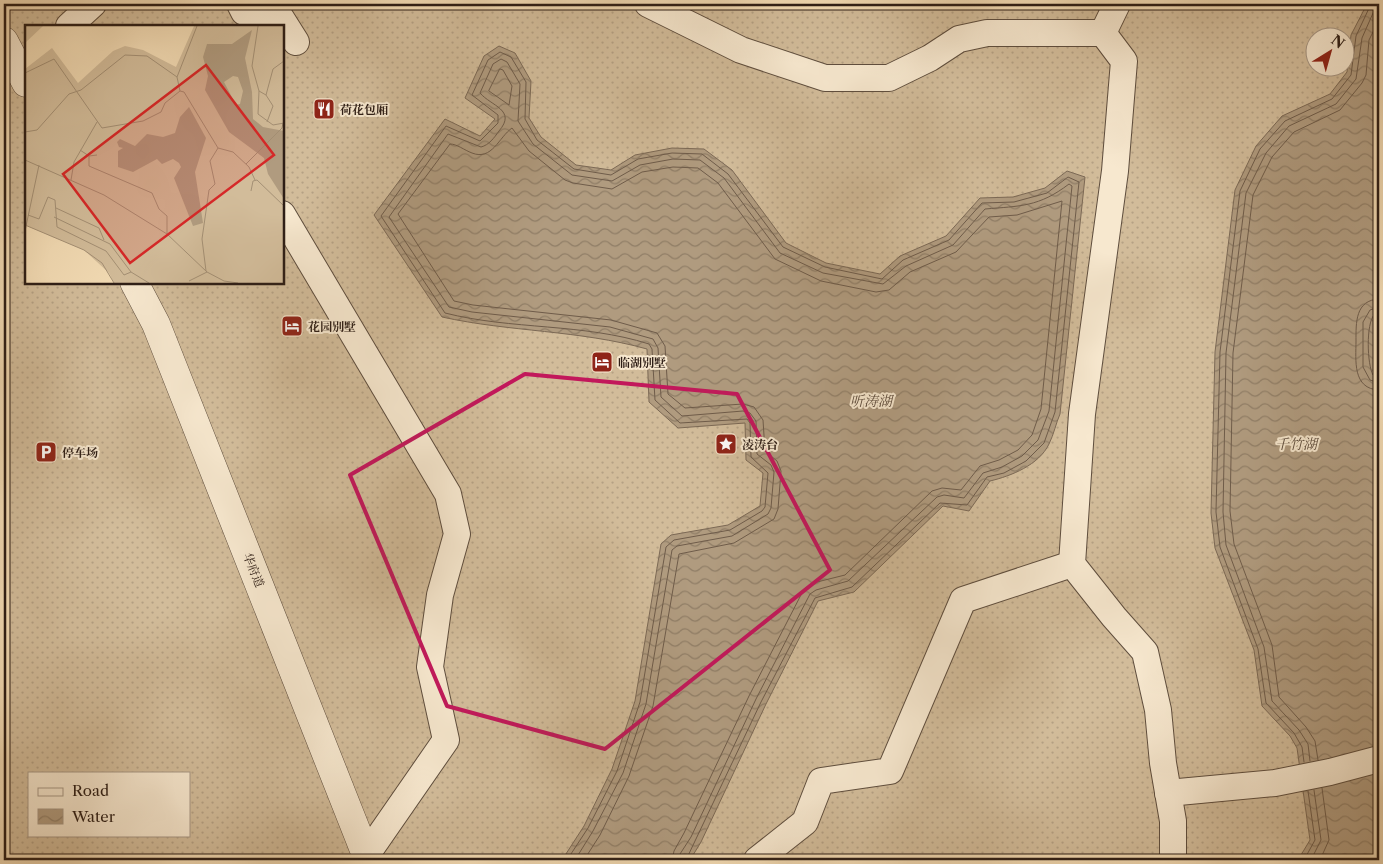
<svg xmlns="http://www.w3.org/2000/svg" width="1383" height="864" viewBox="0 0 1383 864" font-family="'Libre Caslon Text','Noto Serif SC',serif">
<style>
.grass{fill:url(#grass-dots);stroke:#806d58;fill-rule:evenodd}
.water{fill:url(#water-waves);stroke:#7c6955}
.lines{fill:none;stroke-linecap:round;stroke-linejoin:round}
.shore{stroke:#6f5c4a;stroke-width:1}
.minor-casing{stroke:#5f4e3e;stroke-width:28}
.tertiary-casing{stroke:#5f4e3e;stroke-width:29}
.minor{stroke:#f7e8cf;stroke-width:26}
.tertiary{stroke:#f7e8cf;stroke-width:28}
.marked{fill:none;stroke:#c2185b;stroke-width:4;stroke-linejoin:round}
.labels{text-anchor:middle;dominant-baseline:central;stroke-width:4;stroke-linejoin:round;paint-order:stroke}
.poi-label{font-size:12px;font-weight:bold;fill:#2e1e16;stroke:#f7e8cf;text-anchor:start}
.street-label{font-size:12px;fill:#2e1e16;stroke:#f7e8cf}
.water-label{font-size:14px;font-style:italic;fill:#5c4a3b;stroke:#f7e8cf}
.inset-road{fill:none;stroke:#a49075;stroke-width:1}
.view{fill:#d62828;fill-opacity:0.15;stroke:#d62828;stroke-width:2.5}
.inset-edge{fill:none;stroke:#2e1e16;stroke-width:2.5}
</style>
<defs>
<pattern id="grass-dots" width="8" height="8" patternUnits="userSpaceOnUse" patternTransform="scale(1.25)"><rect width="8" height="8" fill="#d2bc9a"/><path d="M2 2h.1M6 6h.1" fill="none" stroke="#b5a184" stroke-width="1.8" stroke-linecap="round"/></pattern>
<pattern id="water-waves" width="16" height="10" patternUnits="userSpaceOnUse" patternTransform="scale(1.25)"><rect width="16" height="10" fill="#b09b7f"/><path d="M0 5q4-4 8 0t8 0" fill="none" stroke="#907e67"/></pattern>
</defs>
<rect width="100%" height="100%" fill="#f3dcb5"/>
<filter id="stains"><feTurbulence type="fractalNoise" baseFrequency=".004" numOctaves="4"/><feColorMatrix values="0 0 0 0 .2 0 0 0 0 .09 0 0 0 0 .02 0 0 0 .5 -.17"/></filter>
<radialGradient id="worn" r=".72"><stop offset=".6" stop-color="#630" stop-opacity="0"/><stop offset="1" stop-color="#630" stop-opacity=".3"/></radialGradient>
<path class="grass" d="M4 4H1379V860H4ZM26 26H282V282H26ZM1316 38H1346V68H1316ZM29 773H189V835H29Z"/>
<g class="water">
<path d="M1367 4H1379V316L1374 322V366L1379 375V860H1298L1310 840 1297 748 1290 736 1262 706 1254 650 1215 548 1211 513 1215 352 1235 190 1256 146 1282 116 1330 94 1347 72 1351 35Z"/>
<path d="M499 46 515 53 531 81 529 118 541 137 576 165 611 170 635 155 672 148 704 149 732 170 786 243 826 263 880 274 900 256 946 236 980 198 1013 197 1045 188 1067 171 1085 177 1060 414C1056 423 1054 434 1049 444 1039 465 1011 476 990 481L969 511 943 506 854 592 818 601 766 704 701 842 690 860H562L584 826 612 769 635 701 661 544 671 535 728 525 760 506 763 473 746 460 745 423 678 428 649 402 647 349C579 330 510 332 442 317L374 215 445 119 480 136 495 119 465 98 484 56Z"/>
</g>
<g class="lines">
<g class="shore">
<path d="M500 69 503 70 512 86 509 105 489 91Z"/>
<path d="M1379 299C1355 300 1356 323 1356 341 1356 360 1352 389 1379 390"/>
<path d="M1379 307 1370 310 1363 322V367L1370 380 1379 383"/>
<path d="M1379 313 1374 315C1366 324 1367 364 1373 375L1379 377"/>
<path d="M1318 760 1315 741 1306 727 1279 697 1272 645 1234 544 1230 511 1233 353 1253 195 1272 157 1294 132 1340 110 1362 83 1366 75 1369 40 1379 20"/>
<path d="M1310 761 1308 744 1299 730 1272 701 1264 647 1226 545 1223 512 1226 353 1246 193 1266 153 1289 126 1336 104 1356 79 1362 38 1377 4"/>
<path d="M1304 762 1302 747 1294 733 1266 703 1258 649 1220 547 1216 512 1220 352 1240 191 1260 149 1285 121 1332 99 1351 75 1356 36 1371 4"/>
<path d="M567 860 588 828 617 771 640 702 666 547 674 540 730 530 762 511 765 507 768 473 751 457 750 423 747 419 680 423 655 400 652 349 649 344C583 323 512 330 445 313L381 216 446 126 480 141 498 123V115L472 95 488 60 500 52 511 57 526 82 525 119 537 140 574 169 611 175 638 159 672 153 702 154 728 174 783 247 825 267 882 279 903 260 949 240 982 203 1014 202 1047 193 1068 177 1079 182 1055 412 1044 443 1026 461 1004 473 987 477 967 505 940 503 852 587 815 598 761 702 686 860"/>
<path d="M575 860 593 831 623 773 646 704 672 550 677 546 732 536 768 514 771 508 774 472 771 465 757 454 756 421 750 413 743 411 682 416 661 397 658 348 653 339 610 327 472 312 449 307 389 217 448 134 481 147C489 145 494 138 499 131 517 110 491 106 480 93L493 64 501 59 507 62 520 84 518 121 533 144 572 175 612 181 640 165 673 159 700 160 724 178 780 253 823 273 883 284 906 266 953 245 985 209C1020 206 1039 207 1069 184L1072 186 1049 411 1038 440 1022 456 1002 467 983 473 964 498 944 495 937 497 848 581 816 590 810 594 756 699 691 837 680 854V860"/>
<path d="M584 860 600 835 629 776 653 706 679 554 734 543 774 519 778 509 781 471 777 461 765 451 763 420 754 407 743 404 685 408 668 394 665 346 657 333 611 320 473 305 454 301 398 214 450 144C457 144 464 150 472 153 492 161 499 137 512 128L529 151 565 180 573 183 612 189 642 172 673 167 698 168 718 183 775 259 821 281 876 292 889 290 910 272 956 252 989 217 1017 215 1062 201 1041 409 1032 435 1018 450 999 460 980 466 961 490 942 488 932 491 845 575 813 583 804 589 749 696 684 833 674 851 672 860"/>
<path d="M1304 860 1315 840 1308 791"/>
<path d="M1311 860 1321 840 1314 790"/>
<path d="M1320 860 1329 840 1322 788"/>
</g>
<g class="minor-casing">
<g id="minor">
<path d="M240 4 244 12 259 17 279 15 296 42"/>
<path d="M648 4 741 50 825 78H889L930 58 959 39 987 33H1103L1117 4"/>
<path d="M69 26 93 4"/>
<path d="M1103 33 1124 61 1115 171 1082 414 1072 564 1114 617 1145 652 1158 710 1163 763 1173 821V860"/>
<path d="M282 214 448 494 457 534 440 595 430 667 446 740 367 854"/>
<path d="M1168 793 1275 783 1330 772 1379 759"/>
<path d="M757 860 805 822 821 781 890 771 963 600 1072 564"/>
</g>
</g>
<g class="tertiary-casing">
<g id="tertiary">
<path d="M4 41 26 83"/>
<path d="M134 282 156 324 368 860"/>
</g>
</g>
<use href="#minor" class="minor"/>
<use href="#tertiary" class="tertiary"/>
</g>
<path class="marked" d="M525 374 737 394 830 570 605 749 447 706 350 475Z"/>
<defs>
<g id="restaurant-square" transform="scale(1.125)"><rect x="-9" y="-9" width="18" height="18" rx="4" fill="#8f2418" stroke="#f7e8cf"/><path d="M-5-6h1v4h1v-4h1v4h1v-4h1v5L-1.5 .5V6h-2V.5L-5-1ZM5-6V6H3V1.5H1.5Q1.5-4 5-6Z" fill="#fff"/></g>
<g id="hotel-square" transform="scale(1.125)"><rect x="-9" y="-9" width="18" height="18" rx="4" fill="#8f2418" stroke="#f7e8cf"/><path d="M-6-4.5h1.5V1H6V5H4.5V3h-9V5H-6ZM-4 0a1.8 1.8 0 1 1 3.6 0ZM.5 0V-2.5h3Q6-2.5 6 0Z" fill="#fff"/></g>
<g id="sight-square" transform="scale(1.125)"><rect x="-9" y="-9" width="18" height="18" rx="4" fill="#8f2418" stroke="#f7e8cf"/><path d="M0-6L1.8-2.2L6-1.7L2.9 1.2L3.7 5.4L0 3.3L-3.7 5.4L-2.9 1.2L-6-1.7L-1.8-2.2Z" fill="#fff"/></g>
<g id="parking-square" transform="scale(1.125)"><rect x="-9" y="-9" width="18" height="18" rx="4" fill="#8f2418" stroke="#f7e8cf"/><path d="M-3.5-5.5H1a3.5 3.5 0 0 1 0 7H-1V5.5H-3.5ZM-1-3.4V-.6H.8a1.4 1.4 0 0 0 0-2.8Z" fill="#fff"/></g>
</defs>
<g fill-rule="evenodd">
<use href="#restaurant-square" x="324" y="109"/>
<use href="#hotel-square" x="292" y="326"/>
<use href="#hotel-square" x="602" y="362"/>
<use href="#sight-square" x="726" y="444"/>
<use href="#parking-square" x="46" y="452"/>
</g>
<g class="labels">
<g class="poi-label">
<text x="340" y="109">荷花包厢</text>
<text x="308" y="326">花园别墅</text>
<text x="618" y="362">临湖别墅</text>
<text x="742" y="444">凌涛台</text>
<text x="62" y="452">停车场</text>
</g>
<g class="street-label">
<text transform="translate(254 570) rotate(68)">华府道</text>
</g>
<g class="water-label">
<text x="871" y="401">听涛湖</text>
<text x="1296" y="444">千竹湖</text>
</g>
</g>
<g transform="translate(25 25)">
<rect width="259" height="259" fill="#f3dcb5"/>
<path d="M169 1H259V258H89L84 248 59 225 0 200V44L27 23 53 58 88 26 100 21 118 25 151 42Z" fill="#d2bc9a"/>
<path d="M0 1H18L0 18Z" fill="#d2bc9a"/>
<path d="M227 5 220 33 227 67 228 94 238 102 259 106V174L243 149 239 133 204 107 180 65 183 51 178 32 182 19H207ZM208 51 213 52 218 66 215 79 211 80 199 57ZM164 82 181 113 170 147 178 198 168 201 149 153 156 142 154 138 148 134 137 139 132 134 108 147 93 142V126L98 123 94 122 92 117 95 114 110 121 122 109 138 112 150 108 155 92Z" fill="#b09b7f" fill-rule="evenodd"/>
<path class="inset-road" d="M233 1 227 41 234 66 233 89 248 100 259 98M0 48 29 34 77 103 118 96 136 87 140 78 155 66 152 52 172 1M155 66 159 67 193 123 208 127 224 142 230 155M234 66 241 70 248 81 242 97M241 70 248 44 259 36M0 107 12 105 44 69 56 65 100 30 122 31 152 52M55 125 64 131 72 130M64 131V141L127 168 134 184 142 191V209M0 135 79 170 142 209 182 247 199 256 213 258M221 139 257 103 258 98M46 155 49 137 72 97M226 166 228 156 232 155 259 181M31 183 74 203 79 215M3 190 14 194 23 172 30 175 32 202 81 226 99 250 106 247M29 192 85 219 106 247 124 258M0 200 59 225 77 238 89 258M0 206 14 140M181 246 177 214 184 165 190 159 185 136 193 123M164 256 182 247"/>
<path class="view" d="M181 40 249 130 105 238 38 149Z"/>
<rect width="259" height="259" class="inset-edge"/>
</g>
<rect width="1383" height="864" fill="none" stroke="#f3dcb5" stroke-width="20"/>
<rect x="5" y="5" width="1373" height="854" fill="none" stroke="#2e1e16" stroke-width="2.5"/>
<rect x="10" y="10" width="1363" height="844" fill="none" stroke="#2e1e16"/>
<rect x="28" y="772" width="162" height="65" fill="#f7e8cf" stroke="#a79785"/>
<rect x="38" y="788" width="25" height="8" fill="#f7e8cf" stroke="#a79785"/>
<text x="72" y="796" font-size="15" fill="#2e1e16">Road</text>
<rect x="38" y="809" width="25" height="15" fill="url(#water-waves)" stroke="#a79785"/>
<text x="72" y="822" font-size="15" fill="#2e1e16">Water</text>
<g transform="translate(1330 52) rotate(37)"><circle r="24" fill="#f7e8cf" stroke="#a79785"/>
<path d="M0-4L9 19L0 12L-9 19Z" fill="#8f2418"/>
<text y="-8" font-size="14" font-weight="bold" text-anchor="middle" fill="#2e1e16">N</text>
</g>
<rect width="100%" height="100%" filter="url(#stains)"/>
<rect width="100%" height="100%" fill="url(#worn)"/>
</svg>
